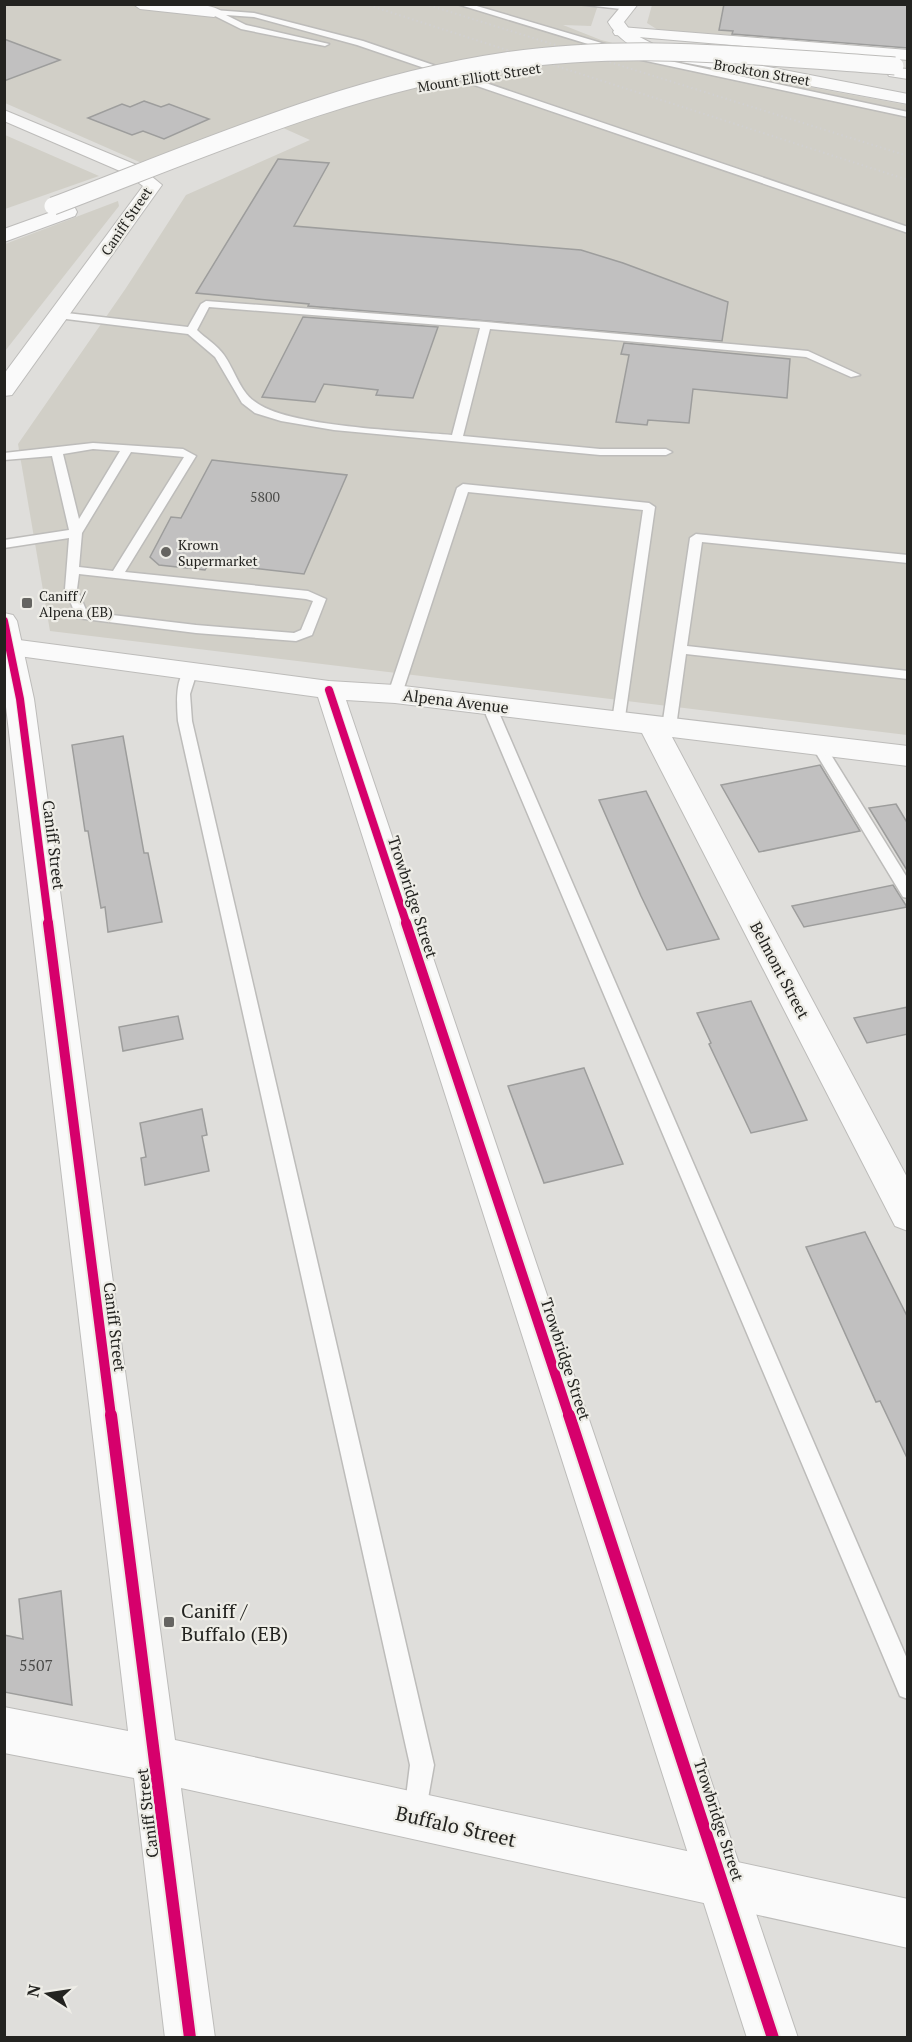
<svg xmlns="http://www.w3.org/2000/svg" width="912" height="2042" viewBox="0 0 912 2042" font-family="'PT Serif',serif">
<style>
.built{fill:#d1cfc7}
.building{fill:#c1c0c0;stroke:#9d9d9c;stroke-width:1.5}
.lines{fill:none;stroke-linecap:round;stroke-linejoin:round}
.service-casing{stroke:#bdbcba;stroke-width:3}
.minor-casing{stroke:#bdbcba;stroke-width:2}
.tertiary-casing{stroke:#bdbcba;stroke-width:2}
.secondary-casing{stroke:#bdbcba;stroke-width:2}
.service{fill:#fafafa;fill-rule:evenodd}
.minor{fill:#fafafa;fill-rule:evenodd}
.tertiary{fill:#fafafa;fill-rule:evenodd}
.secondary{fill:#fafafa;fill-rule:evenodd}
.rail{stroke:#d1d0d0;stroke-width:2;stroke-dasharray:1.5 3;stroke-linecap:butt}
.secondary-bridge-casing{stroke:#bdbcba;stroke-width:19;stroke-linecap:butt}
.secondary-bridge{stroke:#fafafa;stroke-width:17}
.cycleway-far2-casing{stroke:#eeede7;stroke-width:10}
.cycleway-far1-casing{stroke:#eeede7;stroke-width:14}
.cycleway-casing{stroke:#eeede7;stroke-width:16}
.cycleway-far2{stroke:#d6006c;stroke-width:8}
.cycleway-far1{stroke:#d6006c;stroke-width:10}
.cycleway{stroke:#d6006c;stroke-width:12}
.poi-dot{fill:#656461;stroke:#eeede7;stroke-width:2}
.labels{text-anchor:middle;dominant-baseline:central;stroke-width:4.5;stroke-linejoin:round;paint-order:stroke}
.far-street-label{font-size:14px;fill:#232320;stroke:#eeede7}
.number-label{font-size:14px;fill:#4a4a48}
.far-poi-label{font-size:14px;fill:#232320;stroke:#eeede7;text-anchor:start}
.street-label{font-size:16px;fill:#232320;stroke:#eeede7}
.near-number-label{font-size:16px;fill:#4a4a48}
.near-poi-label{font-size:20px;fill:#232320;stroke:#eeede7;text-anchor:start}
.near-street-label{font-size:20px;fill:#232320;stroke:#eeede7}
</style>
<rect width="100%" height="100%" fill="#dfdedb"/>
<g class="built">
<path d="M4 5H598L591 26 563 25 601 40 723 71 907 105V735L50 631 18 444 126 288 186 195 310 140 263 119 144 164 5 103Z"/>
<path d="M652 5H907V47L658 30 647 23Z"/>
<path d="M4 135H5L99 176 5 209Z"/>
<path d="M118 201 119 206 5 351V244Z"/>
</g>
<g class="building">
<path d="M724 4H908V48L732 34 733 31 719 30Z"/>
<path d="M4 39 60 60 4 81Z"/>
<path d="M144 101 161 107 169 104 209 119 164 139 143 131 132 135 88 118 122 104 130 107Z"/>
<path d="M278 159 329 163 294 226 581 250 623 263 728 302 722 341 308 306 309 304 196 293Z"/>
<path d="M303 317 438 327 413 398 376 395 378 390 324 384 315 402 262 397Z"/>
<path d="M624 343 790 359 787 398 693 389 689 423 648 420 647 425 616 422 629 355 621 354Z"/>
<path d="M212 460 347 475 304 574 209 563 205 570 159 565 150 557 171 517 181 518Z"/>
<path d="M123 736 144 853H148L162 922 108 932 105 907 101 908 88 831H85L72 745Z"/>
<path d="M820 765 860 831 759 852 721 785Z"/>
<path d="M646 791 706 913 719 939 667 950 641 896 599 800Z"/>
<path d="M896 804 908 824V872L869 808Z"/>
<path d="M893 885 907 907 804 927 792 906Z"/>
<path d="M751 1001 807 1120 751 1133 709 1044 711 1043 697 1013Z"/>
<path d="M908 1007V1034L867 1043 854 1018Z"/>
<path d="M178 1016 183 1039 123 1051 119 1027Z"/>
<path d="M584 1068 623 1164 544 1183 508 1086Z"/>
<path d="M202 1109 207 1135 202 1136 209 1171 145 1185 141 1158 146 1157 140 1123Z"/>
<path d="M865 1232 908 1318V1460L880 1401 876 1402 806 1247Z"/>
<path d="M61 1591 72 1705 4 1692V1635L23 1639 19 1599Z"/>
</g>
<g class="lines">
<g class="service-casing">
<g id="service">
<path d="M457 4H470L642 55 908 112V117L637 59Z"/>
<path d="M577 4H615L634 8 630 10Z"/>
<path d="M214 10 254 13 363 41 908 227V233L357 45 254 17 226 15 246 25 329 44 325 46 241 29 211 14Z"/>
<path d="M206 301 486 322 808 351 860 375 851 377 806 357 490 329 463 436 600 449H666L672 452 666 455H600L334 430 281 421 255 413 242 403 215 357 188 334 58 318 53 315 58 312 188 327 201 304ZM209 307 480 328 452 435C408 431 285 427 254 401 240 391 234 369 224 355 217 345 205 338 197 330Z"/>
<path d="M93 443 183 449 196 456 125 572 308 591 326 599 312 635 296 641 196 633 77 618 65 589 69 538 4 548V540L69 530 52 456 4 460V453ZM93 449 120 451 79 519 63 454ZM131 452 184 457 113 571 79 567 82 533ZM79 574 306 599 313 601 301 630 294 633 196 625 87 612 77 589Z"/>
<path d="M463 484 649 503 655 507 624 724 619 726 612 721 643 510 468 492 402 694 400 697H390L388 694 457 488Z"/>
<path d="M696 534 908 555V563L702 542 687 646 908 671V679L686 654 676 727 669 732 664 730 662 727 690 538Z"/>
<path d="M190 668 197 672 190 694 192 721 434 1765 424 1821 416 1825 408 1821 404 1813 410 1765 178 721C177 708 174 672 190 668Z"/>
<path d="M494 701 501 706 500 715 908 1661V1699L900 1696 486 715 487 706Z"/>
<path d="M818 740 823 742 908 879V898L903 897 811 745Z"/>
</g>
</g>
<g class="minor-casing">
<g id="minor">
<path d="M133 4C150 4 211 0 222 12L214 17 140 9Z"/>
<path d="M621 27 908 50V60L615 35 613 32 615 29Z"/>
<path d="M4 638 329 681 395 685 908 746V766L672 737 908 1179V1231L895 1226 642 733 395 703 346 700 798 2038H747L318 697 4 654Z"/>
</g>
</g>
<g class="tertiary-casing">
<g id="tertiary">
<path d="M623 4H638L624 22 632 33 655 45 908 94V104L676 61C648 54 623 48 608 22Z"/>
<path d="M4 110 139 166 162 185 12 395 4 396V374L143 186 127 174 4 121Z"/>
<path d="M4 613 13 615 17 621 34 699 175 1740 908 1899V1948L181 1788 215 2038H165L134 1778 4 1753V1707L128 1731 4 690Z"/>
</g>
</g>
<g class="secondary-casing">
<g id="secondary">
<path d="M895 68 908 69V79L889 76 887 73Z"/>
<path d="M68 206 75 208 77 212 75 216 4 242V229Z"/>
</g>
</g>
<use href="#service" class="service"/>
<use href="#minor" class="minor"/>
<use href="#tertiary" class="tertiary"/>
<use href="#secondary" class="secondary"/>
<g class="rail">
<path d="M365 4 908 180"/>
<path d="M425 4 908 156"/>
</g>
<g class="secondary-bridge-casing">
<path id="secondary-bridge" d="M53 206C201 150 348 84 506 61 634 42 766 57 895 66"/>
</g>
<use href="#secondary-bridge" class="secondary-bridge"/>
<g class="cycleway-far2-casing">
<g id="cycleway-far2">
<path d="M4 621 20 699 49 925"/>
<path d="M329 690 407 925"/>
</g>
</g>
<g class="cycleway-far1-casing">
<g id="cycleway-far1">
<path d="M48 923 111 1416"/>
<path d="M406 923 569 1416"/>
</g>
</g>
<g class="cycleway-casing">
<g id="cycleway">
<path d="M111 1415 190 2038"/>
<path d="M569 1415 773 2038"/>
</g>
</g>
<use href="#cycleway-far2" class="cycleway-far2"/>
<use href="#cycleway-far1" class="cycleway-far1"/>
<use href="#cycleway" class="cycleway"/>
</g>
<g class="poi-dot">
<circle cx="166" cy="552" r="6"/>
<rect x="21" y="597" width="12" height="12" rx="3"/>
<rect x="163" y="1616" width="12" height="12" rx="3"/>
</g>
<g class="labels">
<g class="far-street-label">
<text transform="translate(762 72) rotate(10)">Brockton Street</text>
<text transform="translate(479 77) rotate(-9)">Mount Elliott Street</text>
<text transform="translate(126 221) rotate(-56)">Caniff Street</text>
</g>
<g class="number-label">
<text x="265" y="496">5800</text>
</g>
<g class="far-poi-label">
<text x="178" y="544">Krown<tspan x="178" dy="16">Supermarket</tspan></text>
<text x="39" y="595">Caniff /<tspan x="39" dy="16">Alpena (EB)</tspan></text>
</g>
<g class="street-label">
<text transform="translate(456 701) rotate(7)">Alpena Avenue</text>
<text transform="translate(54 845) rotate(83)">Caniff Street</text>
<text transform="translate(413 897) rotate(72)">Trowbridge Street</text>
<text transform="translate(780 970) rotate(62)">Belmont Street</text>
<text transform="translate(115 1327) rotate(83)">Caniff Street</text>
<text transform="translate(566 1359) rotate(72)">Trowbridge Street</text>
<text transform="translate(147 1813) rotate(-97)">Caniff Street</text>
<text transform="translate(719 1820) rotate(72)">Trowbridge Street</text>
</g>
<g class="near-number-label">
<text x="36" y="1665">5507</text>
</g>
<g class="near-poi-label">
<text x="181" y="1610">Caniff /<tspan x="181" dy="23">Buffalo (EB)</tspan></text>
</g>
<g class="near-street-label">
<text transform="translate(456 1826) rotate(13)">Buffalo Street</text>
</g>
</g>
<rect width="912" height="2042" fill="none" stroke="#232320" stroke-width="12"/>
<g transform="translate(48 1994) rotate(282)" stroke="#eeede7" stroke-width="4.5" paint-order="stroke">
<path d="M0-4.5L10 22L0 15L-10 22Z" fill="#232320"/>
<text y="-9" font-size="16" font-weight="bold" text-anchor="middle" fill="#232320">N</text>
</g>
</svg>
